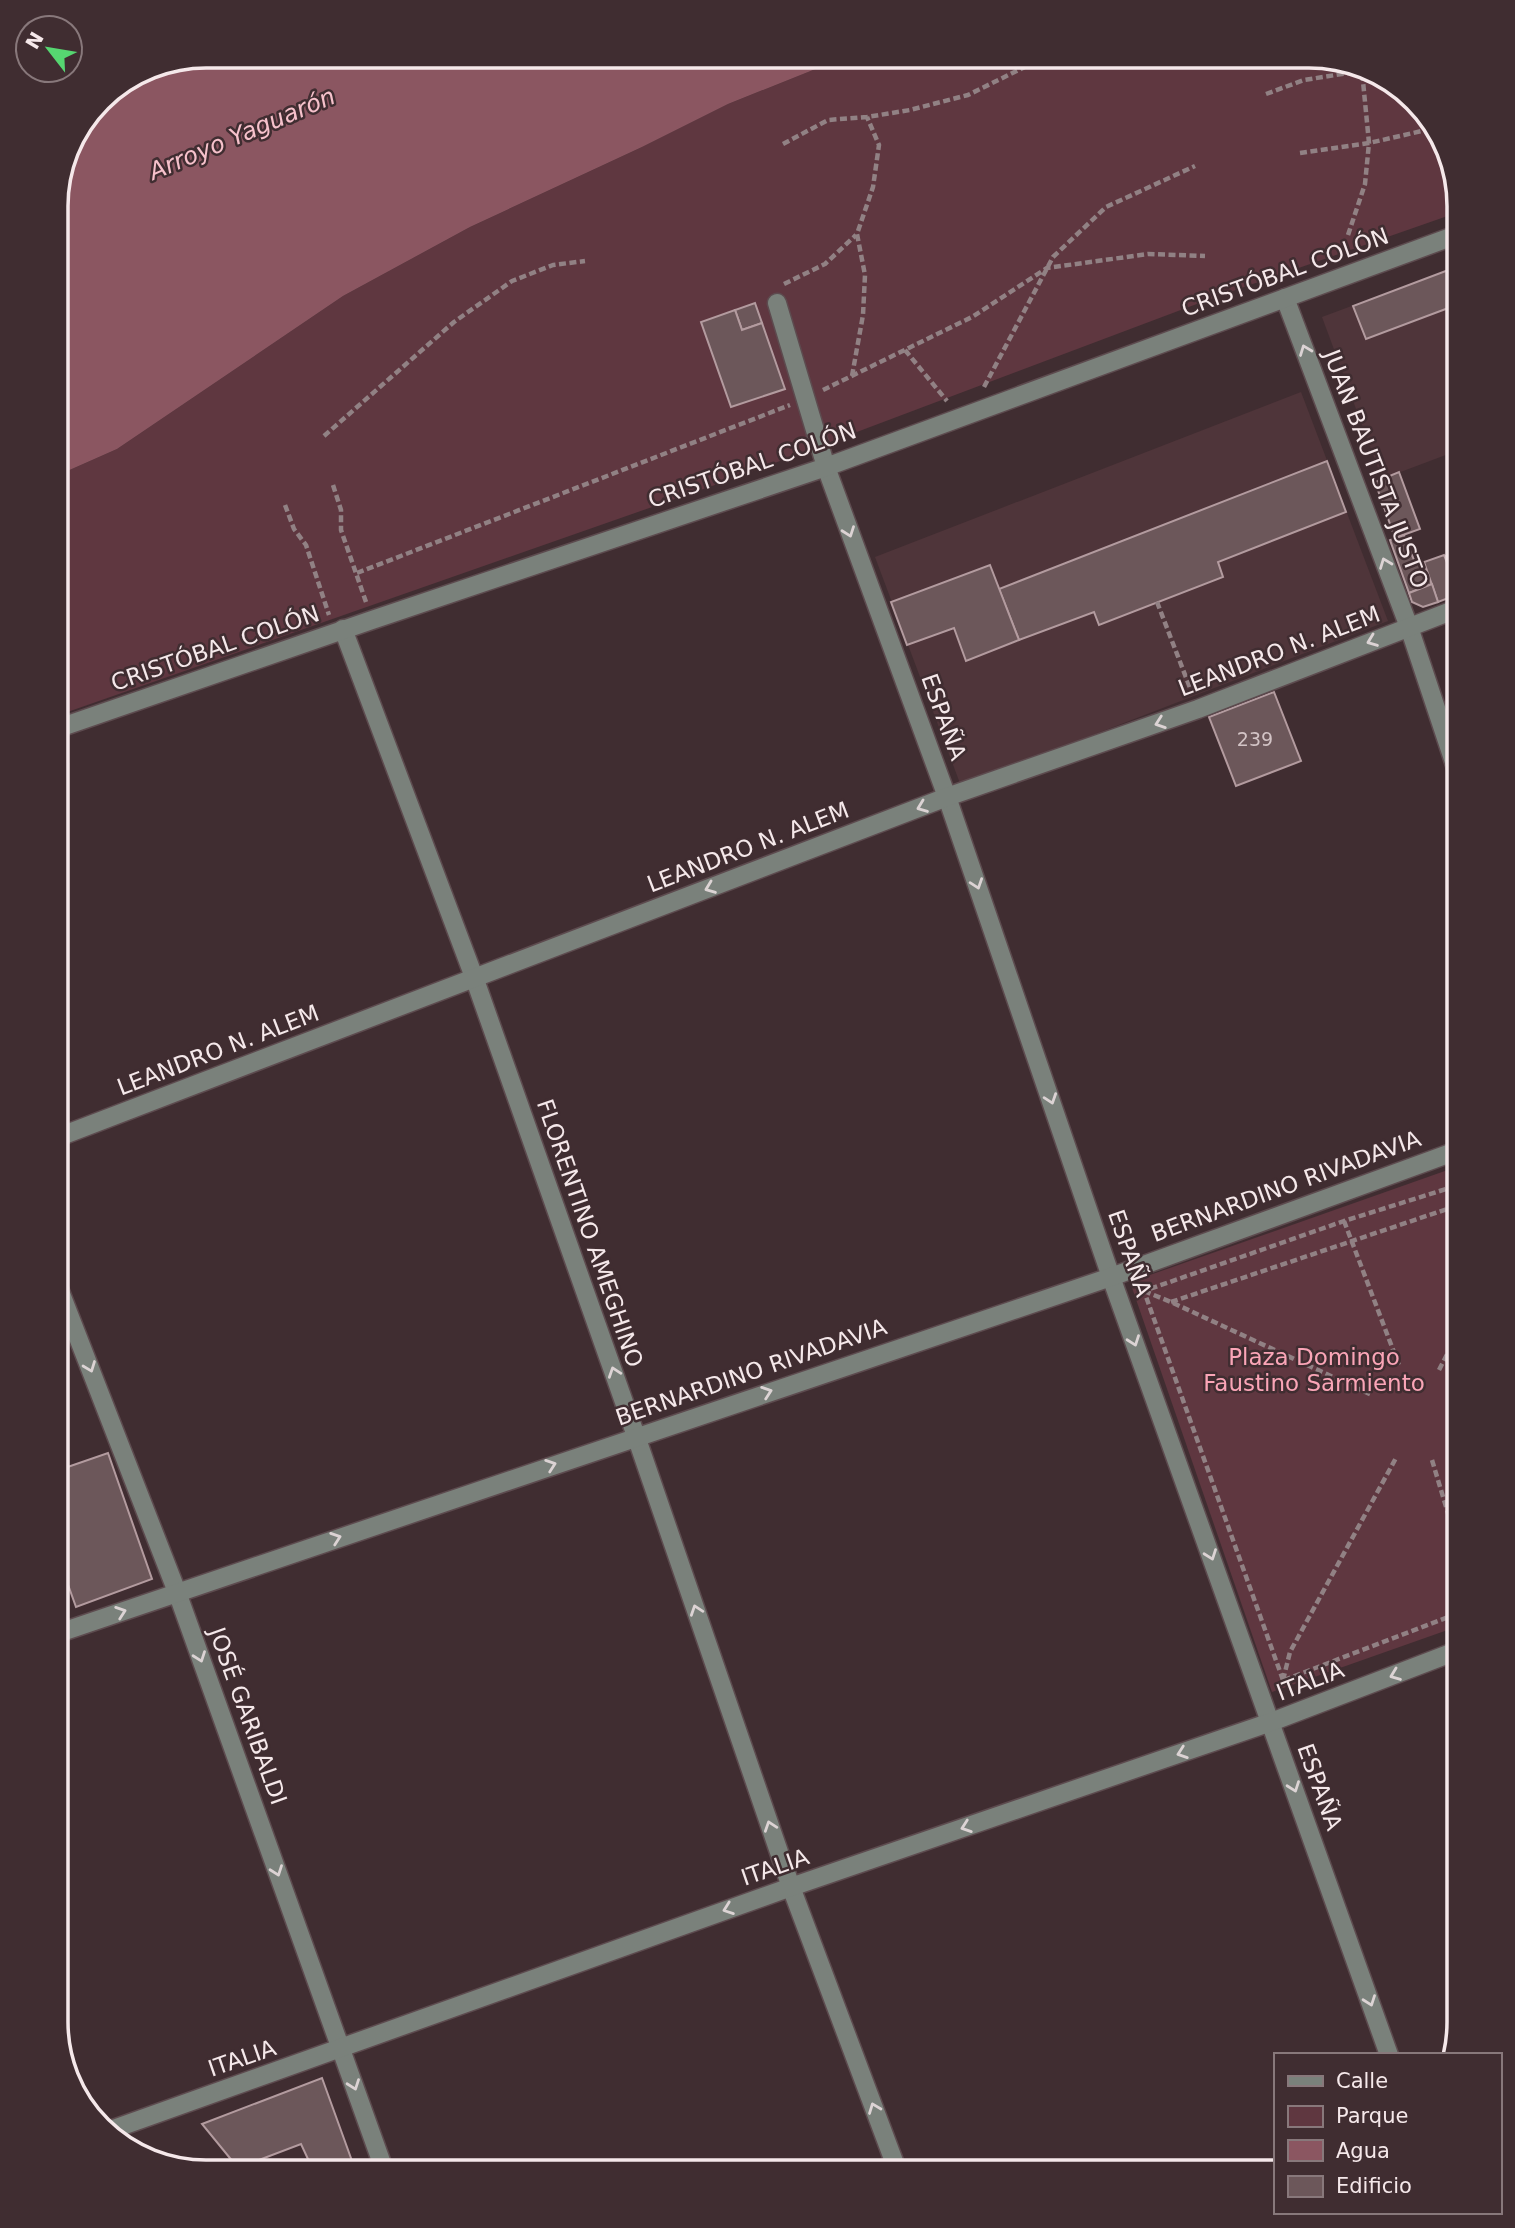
<svg xmlns="http://www.w3.org/2000/svg" width="1515" height="2228" viewBox="0 0 1515 2228" font-family="'DejaVu Sans',sans-serif">
<style>
.built{fill:#4f353a}
.green{fill:#5f3740}
.water{fill:#8b5661}
.building{fill:#6c575a;stroke:#b39b9f;stroke-width:2}
.lines{fill:none;stroke-linecap:round;stroke-linejoin:round}
.minor-casing{stroke:#5d4b4f;stroke-width:21}
.path{stroke:#918184;stroke-width:4.5;stroke-dasharray:7 3.5;stroke-linecap:butt}
.minor{stroke:#7a817b;stroke-width:18}
.oneway{stroke:#dcd3d4}
.labels{text-anchor:middle;dominant-baseline:central;stroke-width:5;stroke-linejoin:round;paint-order:stroke}
.number-label{font-size:19px;fill:#d3c4c6}
.street-label{font-size:23px;fill:#f5e8ea;stroke:#402d31}
.park-label{font-size:23px;fill:#faa5b7;stroke:#402d31}
.water-label{font-size:24px;font-style:italic;fill:#f7c2cc;stroke:#402d31}
.rim{fill:none;stroke:#f5e8ea;stroke-width:3.5}
</style>
<rect width="100%" height="100%" fill="#402d31"/>
<g class="built">
<path d="M1459 266V450L1382 479 1322 317Z"/>
<path d="M1301 392 1388 621 961 786 875 557Z"/>
</g>
<g class="green">
<path d="M848 56H1318L1392 81 1439 131 1459 212 1210 299 732 479 56 716V476L117 449 343 296 470 227 642 147 728 104Z"/>
<path d="M1459 1166V1626L1272 1692 1130 1282Z"/>
</g>
<path class="water" d="M206 56H848L728 104 642 147 470 227 343 296 117 449 56 476V197L68 148 100 100 149 67Z"/>
<g class="building">
<path d="M1459 266V304L1366 339 1353 306Z"/>
<path d="M755 303 762 323 742 330 735 310Z"/>
<path d="M735 310 742 330 762 323 785 389 731 407 701 322Z"/>
<path d="M1327 461 1346 512 1218 562 1223 577 1099 625 1094 612 1019 640 999 589Z"/>
<path d="M1399 472 1420 529 1395 538 1375 482Z"/>
<path d="M1404 535 1416 565 1424 562 1432 584 1409 593 1390 540Z"/>
<path d="M1459 551V594L1445 556Z"/>
<path d="M1444 555 1459 594 1438 602 1424 562Z"/>
<path d="M990 565 1019 640 966 661 954 628 907 645 891 602Z"/>
<path d="M1432 584 1438 602 1423 607 1412 602 1409 593Z"/>
<path d="M1274 692 1301 761 1236 786 1209 717Z"/>
<path d="M108 1453 152 1579 76 1607 56 1551V1471Z"/>
<path d="M322 2078 356 2172H314L301 2144 238 2168 202 2124Z"/>
</g>
<g class="lines">
<g class="minor-casing">
<g id="minor">
<path d="M1285 298 1409 627 1459 777"/>
<path d="M777 303 826 467 947 797 1111 1277 1389 2055"/>
<path d="M343 629 474 977 636 1436 791 1887 898 2172"/>
<path d="M56 729 372 620 826 467 1459 234"/>
<path d="M56 1138 947 797 1198 709 1459 608"/>
<path d="M56 1281 177 1592 385 2172"/>
<path d="M56 1634 1111 1277 1459 1150"/>
<path d="M108 2131 791 1887 1271 1722 1459 1650"/>
</g>
</g>
<g class="path">
<path d="M1266 94 1304 80 1361 71"/>
<path d="M783 144 828 120 867 117 910 110 968 95 1047 56"/>
<path d="M1300 153 1369 143 1435 128"/>
<path d="M1348 235 1365 184 1369 143 1362 71"/>
<path d="M784 284 825 264 856 235"/>
<path d="M905 350 947 401"/>
<path d="M852 376 863 315 865 275 857 234 873 187 879 145 867 117"/>
<path d="M984 387 1053 257 1106 207 1195 166"/>
<path d="M823 390 972 317 1047 268 1148 254 1205 256"/>
<path d="M324 436 454 322 512 281 553 265 585 261"/>
<path d="M333 485 341 510V530L366 602"/>
<path d="M285 505 294 529 306 545 329 615"/>
<path d="M357 573 790 405"/>
<path d="M1157 602 1192 693"/>
<path d="M1344 1221 1400 1368"/>
<path d="M1144 1291 1171 1302 1372 1395"/>
<path d="M1171 1302 1459 1205"/>
<path d="M1439 1370 1459 1331"/>
<path d="M1432 1460 1459 1550"/>
<path d="M1283 1680 1144 1291 1344 1221 1459 1185"/>
<path d="M1283 1680 1290 1652 1396 1458"/>
<path d="M1284 1680 1459 1613"/>
</g>
<use href="#minor" class="minor"/>
</g>
<defs><path id="oneway-chevron" d="M-2-3.5L2.5 0L-2 3.5" fill="none" stroke-width="1.6" stroke-linecap="round" stroke-linejoin="round" transform="scale(1.75)"/></defs>
<g class="oneway">
<use href="#oneway-chevron" transform="translate(1305 350) rotate(-111)"/>
<use href="#oneway-chevron" transform="translate(849 532) rotate(70)"/>
<use href="#oneway-chevron" transform="translate(1385 563) rotate(-111)"/>
<use href="#oneway-chevron" transform="translate(1372 641) rotate(159)"/>
<use href="#oneway-chevron" transform="translate(1160 723) rotate(161)"/>
<use href="#oneway-chevron" transform="translate(922 807) rotate(159)"/>
<use href="#oneway-chevron" transform="translate(977 884) rotate(71)"/>
<use href="#oneway-chevron" transform="translate(710 888) rotate(159)"/>
<use href="#oneway-chevron" transform="translate(1051 1099) rotate(71)"/>
<use href="#oneway-chevron" transform="translate(1134 1341) rotate(70)"/>
<use href="#oneway-chevron" transform="translate(90 1367) rotate(69)"/>
<use href="#oneway-chevron" transform="translate(614 1372) rotate(-109)"/>
<use href="#oneway-chevron" transform="translate(767 1392) rotate(-19)"/>
<use href="#oneway-chevron" transform="translate(551 1465) rotate(-19)"/>
<use href="#oneway-chevron" transform="translate(336 1538) rotate(-19)"/>
<use href="#oneway-chevron" transform="translate(1211 1555) rotate(70)"/>
<use href="#oneway-chevron" transform="translate(696 1610) rotate(-109)"/>
<use href="#oneway-chevron" transform="translate(121 1612) rotate(-19)"/>
<use href="#oneway-chevron" transform="translate(200 1657) rotate(70)"/>
<use href="#oneway-chevron" transform="translate(1395 1675) rotate(159)"/>
<use href="#oneway-chevron" transform="translate(1182 1753) rotate(161)"/>
<use href="#oneway-chevron" transform="translate(1294 1787) rotate(70)"/>
<use href="#oneway-chevron" transform="translate(770 1826) rotate(-109)"/>
<use href="#oneway-chevron" transform="translate(966 1827) rotate(161)"/>
<use href="#oneway-chevron" transform="translate(277 1871) rotate(70)"/>
<use href="#oneway-chevron" transform="translate(728 1909) rotate(160)"/>
<use href="#oneway-chevron" transform="translate(1370 2001) rotate(70)"/>
<use href="#oneway-chevron" transform="translate(354 2085) rotate(70)"/>
<use href="#oneway-chevron" transform="translate(874 2108) rotate(-111)"/>
</g>
<g class="labels">
<g class="number-label">
<text x="1255" y="739">239</text>
</g>
<g class="street-label">
<text transform="translate(1285 272) rotate(-20)">CRISTÓBAL COLÓN</text>
<text transform="translate(752 465) rotate(-19)">CRISTÓBAL COLÓN</text>
<text transform="translate(1376 469) rotate(69)">JUAN BAUTISTA JUSTO</text>
<text transform="translate(215 648) rotate(-19)">CRISTÓBAL COLÓN</text>
<text transform="translate(1279 651) rotate(-21)">LEANDRO N. ALEM</text>
<text transform="translate(944 717) rotate(70)">ESPAÑA</text>
<text transform="translate(748 847) rotate(-21)">LEANDRO N. ALEM</text>
<text transform="translate(218 1050) rotate(-21)">LEANDRO N. ALEM</text>
<text transform="translate(1286 1186) rotate(-20)">BERNARDINO RIVADAVIA</text>
<text transform="translate(590 1233) rotate(71)">FLORENTINO AMEGHINO</text>
<text transform="translate(1130 1253) rotate(71)">ESPAÑA</text>
<text transform="translate(751 1372) rotate(-19)">BERNARDINO RIVADAVIA</text>
<text transform="translate(1310 1681) rotate(-21)">ITALIA</text>
<text transform="translate(248 1716) rotate(70)">JOSÉ GARIBALDI</text>
<text transform="translate(1320 1787) rotate(70)">ESPAÑA</text>
<text transform="translate(775 1867) rotate(-19)">ITALIA</text>
<text transform="translate(242 2058) rotate(-19)">ITALIA</text>
</g>
<g class="park-label">
<text x="1314" y="1357">Plaza Domingo<tspan x="1314" dy="26">Faustino Sarmiento</tspan></text>
</g>
<g class="water-label">
<text transform="translate(242 134) rotate(-23)">Arroyo Yaguarón</text>
</g>
</g>
<path d="M0 0H1515V2228H0ZM206 68H1309A138 138 0 0 1 1447 206V2022A138 138 0 0 1 1309 2160H206A138 138 0 0 1 68 2022V206A138 138 0 0 1 206 68Z" fill="#402d31" fill-rule="evenodd"/>
<path class="rim" d="M206 68H1309A138 138 0 0 1 1447 206V2022A138 138 0 0 1 1309 2160H206A138 138 0 0 1 68 2022V206A138 138 0 0 1 206 68Z"/>
<rect x="1274" y="2053" width="228" height="161" fill="#402d31" stroke="#88787b" stroke-width="2"/>
<rect x="1288" y="2076" width="35" height="10" fill="#7a817b" stroke="#88787b" stroke-width="2"/>
<text x="1336" y="2088" font-size="21" fill="#f5e8ea">Calle</text>
<rect x="1288" y="2106" width="35" height="21" fill="#5f3740" stroke="#88787b" stroke-width="2"/>
<text x="1336" y="2123" font-size="21" fill="#f5e8ea">Parque</text>
<rect x="1288" y="2140" width="35" height="21" fill="#8b5661" stroke="#88787b" stroke-width="2"/>
<text x="1336" y="2158" font-size="21" fill="#f5e8ea">Agua</text>
<rect x="1288" y="2176" width="35" height="21" fill="#6c575a" stroke="#88787b" stroke-width="2"/>
<text x="1336" y="2193" font-size="21" fill="#f5e8ea">Edificio</text>
<g transform="translate(49 49) rotate(301)"><circle r="33" fill="#402d31" stroke="#88787b" stroke-width="2"/>
<path d="M0-5L12 26L0 18L-12 26Z" fill="#56d671"/>
<text y="-10" font-size="19" font-weight="bold" text-anchor="middle" fill="#f5e8ea">N</text>
</g>
</svg>
